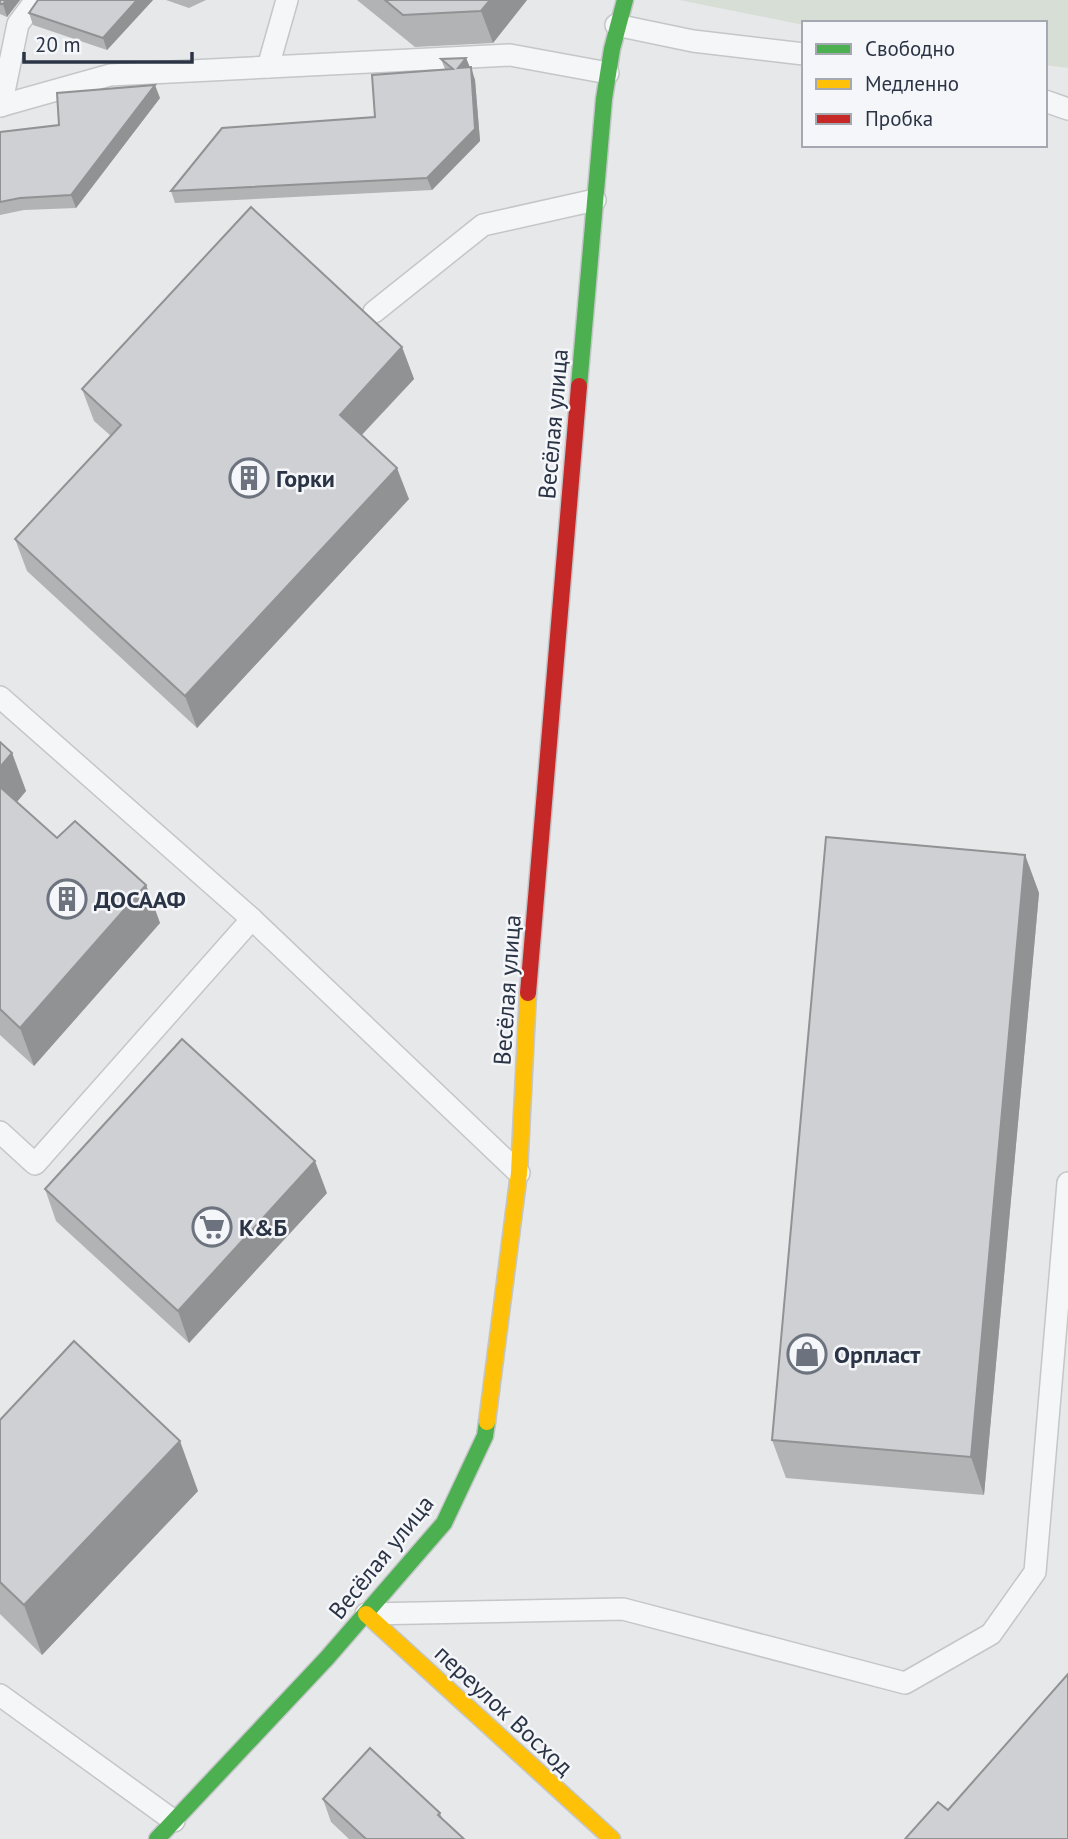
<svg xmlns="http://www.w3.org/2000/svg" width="1068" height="1839" viewBox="0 0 1068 1839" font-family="'PT Sans',sans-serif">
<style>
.green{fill:#d6ded6}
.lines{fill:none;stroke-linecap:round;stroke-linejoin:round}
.lane-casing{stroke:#c4c6c8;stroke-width:24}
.fast-casing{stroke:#c4c6c8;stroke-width:19}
.slow-casing{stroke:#c4c6c8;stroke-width:19}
.jam-casing{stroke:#c4c6c8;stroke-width:19}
.lane{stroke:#f5f6f7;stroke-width:21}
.fast{stroke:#4caf50;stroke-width:16}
.slow{stroke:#ffc107;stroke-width:16}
.jam{stroke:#c62828;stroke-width:16}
.wall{fill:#b1b3b5}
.shaded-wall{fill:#909294}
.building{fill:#ced0d3;stroke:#909294;stroke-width:2}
.labels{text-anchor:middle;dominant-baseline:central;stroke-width:5;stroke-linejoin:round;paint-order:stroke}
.street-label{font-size:24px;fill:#2b3445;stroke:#f4f6f9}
.poi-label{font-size:24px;font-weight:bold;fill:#2b3445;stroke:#f4f6f9;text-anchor:start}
</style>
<rect width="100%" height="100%" fill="#e6e8ea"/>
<path class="green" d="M679 0H1068V68L1045 65V23H804V25Z"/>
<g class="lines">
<g class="lane-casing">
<g id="lane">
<path d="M616 25 693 41 804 54"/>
<path d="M268 67 287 0"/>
<path d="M1045 101 1068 109"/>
<path d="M0 106 110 75 510 55 608 73"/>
<path d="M1 106 18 24 36 0"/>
<path d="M374 312 483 225 595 200"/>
<path d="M0 697 252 919 519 1173"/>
<path d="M0 1132 35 1164 252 919"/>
<path d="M366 1614 623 1609 905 1683 991 1634 1035 1572 1068 1183"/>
<path d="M0 1695 174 1821"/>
</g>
</g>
<g class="fast-casing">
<g id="fast">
<path d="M579 386 604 99 612 49 625 0"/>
<path d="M157 1839 327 1658 444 1523 485 1436 487 1422"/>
</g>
</g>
<g class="slow-casing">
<g id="slow">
<path d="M487 1422 519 1173 528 993"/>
<path d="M366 1614 612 1839"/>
</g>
</g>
<g class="jam-casing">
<path id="jam" d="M528 993 579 386"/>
</g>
<use href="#lane" class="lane"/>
<use href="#fast" class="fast"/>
<use href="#slow" class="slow"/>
<use href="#jam" class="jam"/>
</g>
<g class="wall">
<path d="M0 0H20L7 17 0 14Z"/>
<path d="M38 0H153L107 50 33 25 29 13Z"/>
<path d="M166 0H206L189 8Z"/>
<path d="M357 0H527L493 43 415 47Z"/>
<path d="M466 58 475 80 480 141 432 190 175 203 171 191 375 117 445 69 441 59Z"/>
<path d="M160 98 76 208 24 210 0 215V132L59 125Z"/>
<path d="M402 347 414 379 362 435 409 499 197 728 27 571 15 539 111 436 94 421 82 389Z"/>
<path d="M0 742 12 753 26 791 17 802 57 838 146 885 160 923 34 1066 0 1035Z"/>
<path d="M1025 855 1039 893 984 1495 786 1478 772 1440Z"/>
<path d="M45 1189 327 1193 189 1343 56 1221Z"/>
<path d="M0 1420 198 1491 42 1655 0 1614Z"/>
<path d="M323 1799 440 1813 443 1820 464 1839H349L331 1822Z"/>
</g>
<g class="shaded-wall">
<path d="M6 0H20L7 17 3 4Z"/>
<path d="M137 0H153L107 50 103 38Z"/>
<path d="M490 0H527L493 43 481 11Z"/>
<path d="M466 58 471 70 458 68Z"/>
<path d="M471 67 475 80 480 141 432 190 427 178Z"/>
<path d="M155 85 160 98 76 208 71 195Z"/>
<path d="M402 347 414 379 351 446 340 415Z"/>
<path d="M397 468 409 499 197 728 185 696Z"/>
<path d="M12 753 26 791 4 817 0 805V767Z"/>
<path d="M1025 855 1039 893 984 1495 971 1457Z"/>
<path d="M146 885 160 923 34 1066 20 1028Z"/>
<path d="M315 1161 327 1193 189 1343 178 1311Z"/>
<path d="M180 1441 198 1491 42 1655 24 1605Z"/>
</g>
<g class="building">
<path d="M0 0H6L3 4H0Z"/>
<path d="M38 0H137L103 38 29 13Z"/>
<path d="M385 0H490L481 11 403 15Z"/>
<path d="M466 58 458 68 471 67 475 129 427 178 171 191 222 128 375 117 372 75 453 69 441 59Z"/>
<path d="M155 85 71 195 20 198 0 202V132L59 125 57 93Z"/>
<path d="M251 207 402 347 340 415 397 468 185 696 15 539 121 425 82 389Z"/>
<path d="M0 742 12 753 0 767Z"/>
<path d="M0 787 57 838 75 821 146 885 20 1028 0 1009Z"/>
<path d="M826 837 1025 855 971 1457 772 1440Z"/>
<path d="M182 1039 315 1161 178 1311 45 1189Z"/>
<path d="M74 1341 180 1441 24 1605 0 1582V1420Z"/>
<path d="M1068 1674V1839H905L938 1802 948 1810Z"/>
<path d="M370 1748 440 1813 438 1815 464 1839H366L323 1799Z"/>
</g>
<defs>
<g id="building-ring" transform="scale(2.0125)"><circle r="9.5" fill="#f4f6f9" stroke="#6c737f" stroke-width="1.5"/><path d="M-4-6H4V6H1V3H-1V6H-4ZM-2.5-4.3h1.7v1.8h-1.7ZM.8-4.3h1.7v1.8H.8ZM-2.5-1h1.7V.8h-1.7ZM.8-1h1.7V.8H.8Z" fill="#6c737f"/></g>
<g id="supermarket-ring" transform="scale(2.0125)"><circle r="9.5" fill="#f4f6f9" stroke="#6c737f" stroke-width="1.5"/><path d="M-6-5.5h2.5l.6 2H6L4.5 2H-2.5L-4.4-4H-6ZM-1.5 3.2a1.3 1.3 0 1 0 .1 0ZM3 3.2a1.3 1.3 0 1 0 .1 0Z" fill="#6c737f"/></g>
<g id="shop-ring" transform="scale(2.0125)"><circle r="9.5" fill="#f4f6f9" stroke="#6c737f" stroke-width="1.5"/><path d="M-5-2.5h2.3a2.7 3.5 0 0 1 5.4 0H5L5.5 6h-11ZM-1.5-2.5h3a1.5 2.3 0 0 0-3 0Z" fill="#6c737f"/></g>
</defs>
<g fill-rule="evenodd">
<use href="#building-ring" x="249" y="478"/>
<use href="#building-ring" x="67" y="899"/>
<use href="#supermarket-ring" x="212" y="1227"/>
<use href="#shop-ring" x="807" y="1354"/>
</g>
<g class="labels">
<g class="street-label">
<text transform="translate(553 424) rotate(-85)">Весёлая улица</text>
<text transform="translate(507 990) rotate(-86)">Весёлая улица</text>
<text transform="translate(381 1557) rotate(-51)">Весёлая улица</text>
<text transform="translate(504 1710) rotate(43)">переулок Восход</text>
</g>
<g class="poi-label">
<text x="276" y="478">Горки</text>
<text x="94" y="899">ДОСААФ</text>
<text x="239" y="1227">К&amp;Б</text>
<text x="834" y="1354">Орпласт</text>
</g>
</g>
<rect x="802" y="21" width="245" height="126" fill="#f4f6f9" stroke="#a4a8b1" stroke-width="2"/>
<rect x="816" y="44" width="35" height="10" fill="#4caf50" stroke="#a4a8b1" stroke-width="2"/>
<text x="865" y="56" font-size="21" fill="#2b3445">Свободно</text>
<rect x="816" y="79" width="35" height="10" fill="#ffc107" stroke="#a4a8b1" stroke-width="2"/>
<text x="865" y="91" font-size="21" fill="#2b3445">Медленно</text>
<rect x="816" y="114" width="35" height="10" fill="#c62828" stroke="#a4a8b1" stroke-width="2"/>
<text x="865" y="126" font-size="21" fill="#2b3445">Пробка</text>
<path d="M24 52v10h168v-10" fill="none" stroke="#2b3445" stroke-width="3.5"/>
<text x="35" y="52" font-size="21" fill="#2b3445" stroke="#f4f6f9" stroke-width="5" paint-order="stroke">20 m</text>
</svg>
